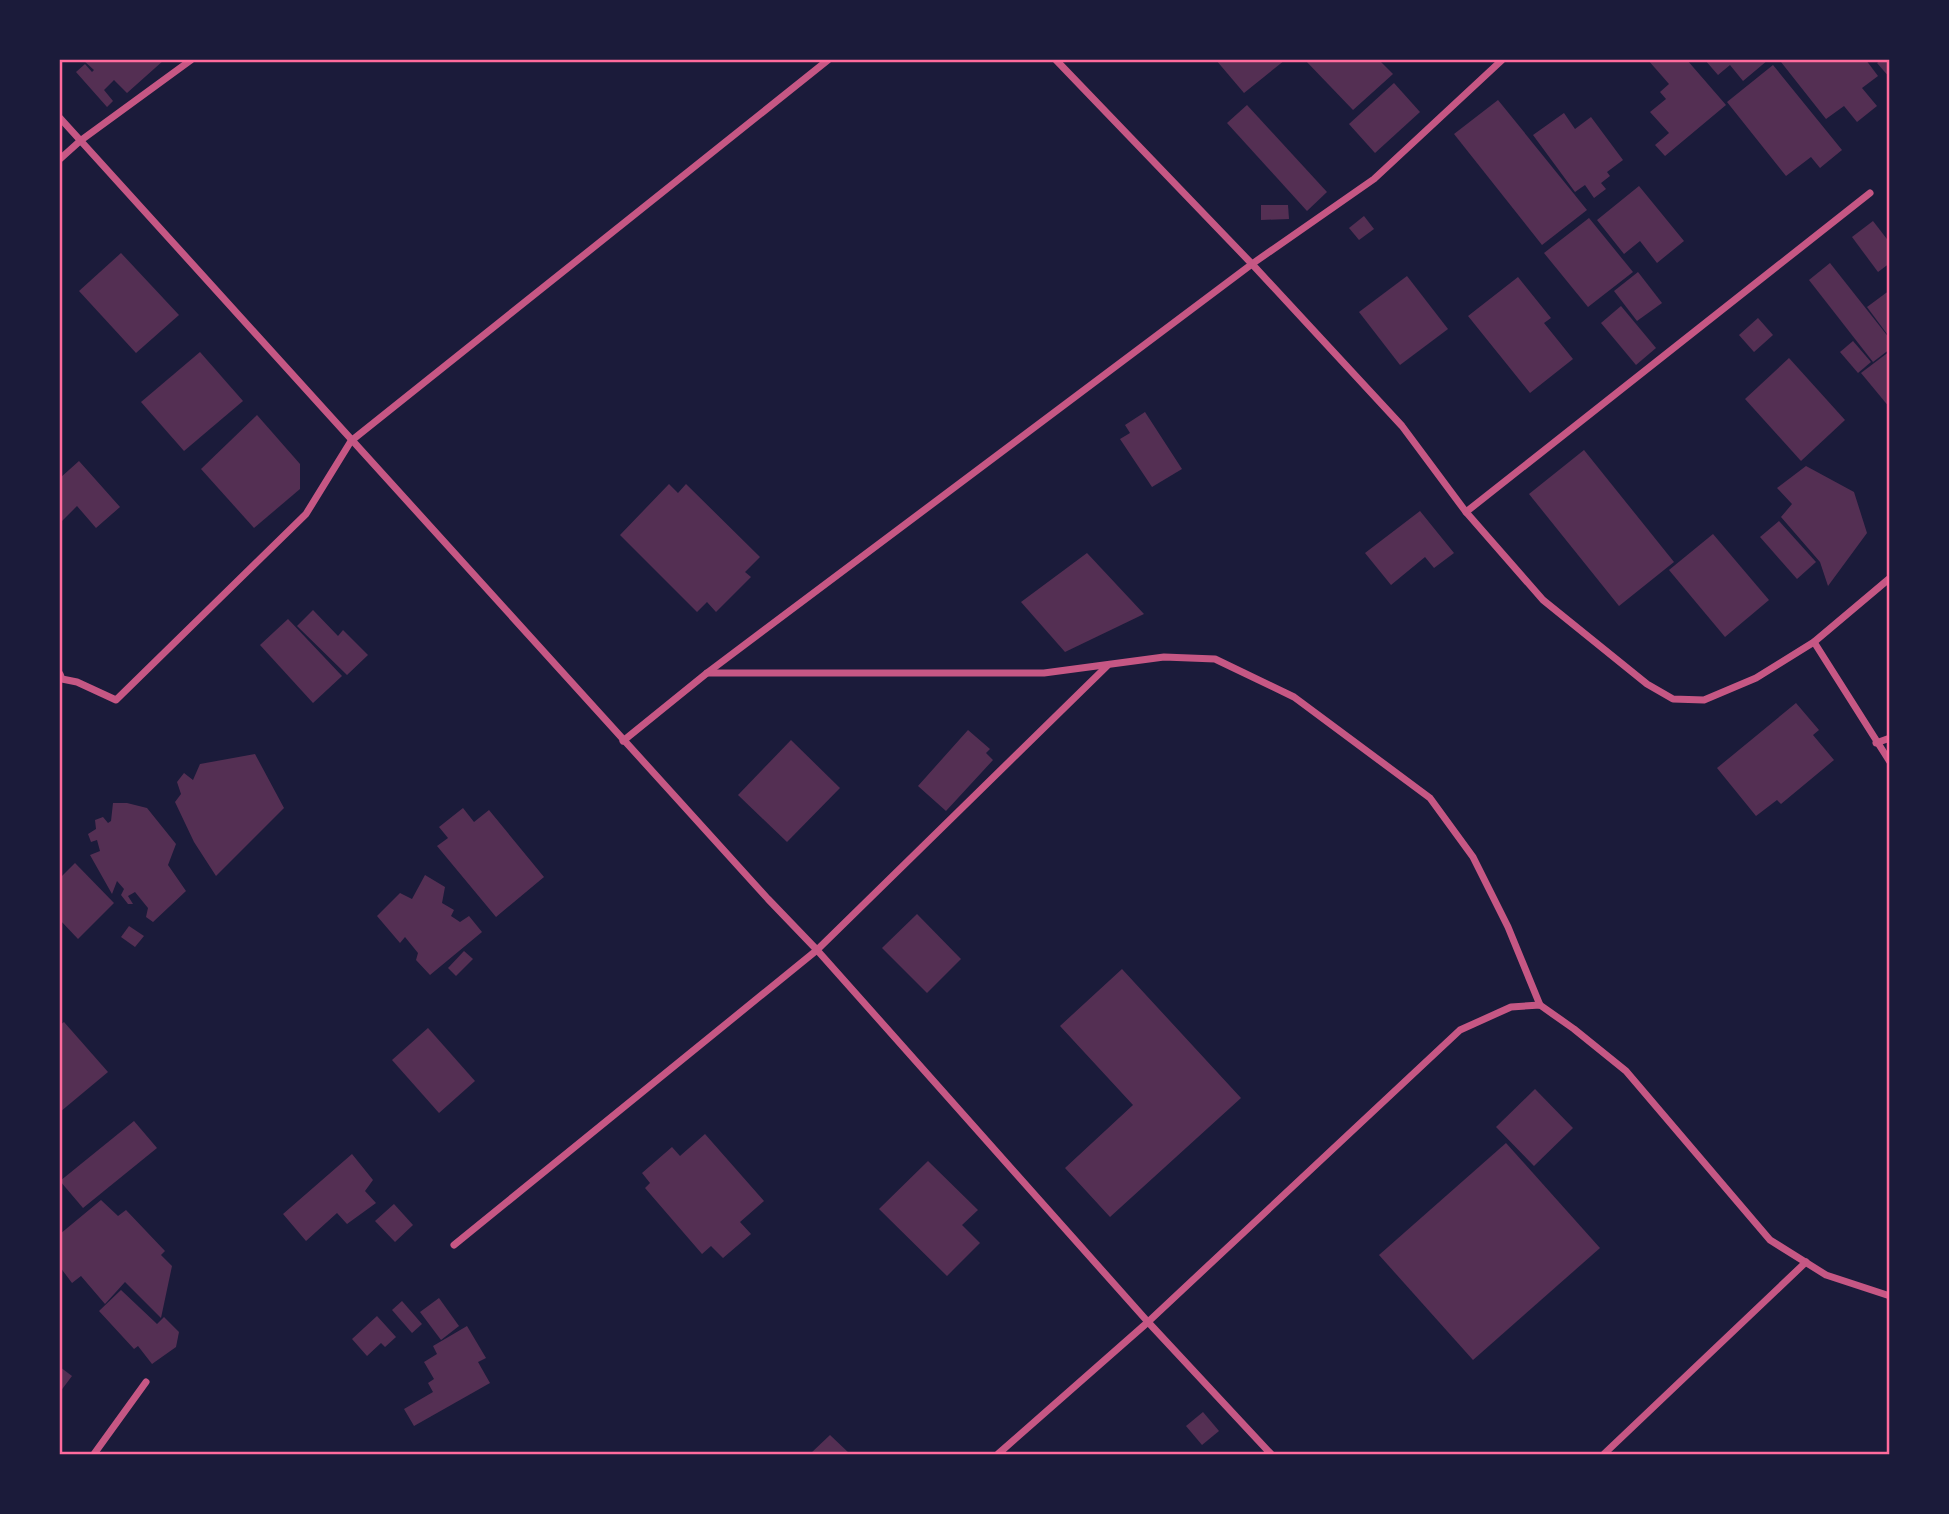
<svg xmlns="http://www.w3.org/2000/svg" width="1949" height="1514" viewBox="0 0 1949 1514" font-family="'Noto Serif',serif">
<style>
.building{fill:#542f53}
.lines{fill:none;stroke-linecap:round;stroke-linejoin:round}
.minor{stroke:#c65784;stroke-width:7}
.neatline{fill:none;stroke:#ff6b9d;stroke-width:2.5}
</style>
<rect width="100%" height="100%" fill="#1b1b3a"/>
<g class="building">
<path d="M83 60H164L127 93 114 80 104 90 113 101 107 107 76 72 85 64 92 72 94 70Z"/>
<path d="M1216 60H1285L1244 93Z"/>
<path d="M1305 60H1379L1393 74 1353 110Z"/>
<path d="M1648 60H1687L1726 105 1665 156 1655 145 1669 133 1650 112 1666 99 1660 92 1669 84Z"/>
<path d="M1705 60H1768L1743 81 1730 65 1718 75Z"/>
<path d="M1785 60H1866L1878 76 1862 88 1877 106 1857 122 1844 106 1826 119 1781 62Z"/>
<path d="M1881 60H1890V78L1877 63Z"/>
<path d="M1773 65 1842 150 1820 168 1811 157 1786 176 1727 102Z"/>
<path d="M1394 83 1420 112 1375 153 1349 124Z"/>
<path d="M1498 100 1587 210 1542 245 1454 134Z"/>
<path d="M1247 105 1327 192 1307 211 1227 123Z"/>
<path d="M1564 113 1575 129 1591 117 1623 160 1607 172 1610 176 1601 183 1606 189 1594 198 1585 185 1575 192 1533 135Z"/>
<path d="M1639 186 1684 241 1657 263 1640 241 1624 254 1597 220Z"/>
<path d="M1261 205H1288L1289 219 1261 220Z"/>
<path d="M1364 216 1374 229 1359 240 1349 228Z"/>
<path d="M1589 218 1633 272 1588 307 1544 253Z"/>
<path d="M1873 221 1890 243V263L1878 272 1852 237Z"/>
<path d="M121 253 179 315 136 353 79 291Z"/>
<path d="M1830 263 1890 339V349L1873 362 1809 280Z"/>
<path d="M1638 272 1662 303 1637 321 1614 291Z"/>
<path d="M1407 276 1448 329 1400 365 1359 312Z"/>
<path d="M1518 277 1551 318 1544 323 1573 359 1530 393 1468 316Z"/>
<path d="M1890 290V338L1867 307Z"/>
<path d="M1621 306 1656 348 1636 365 1601 323Z"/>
<path d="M1758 318 1773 335 1754 352 1739 335Z"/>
<path d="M1853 341 1871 362 1858 373 1840 352Z"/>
<path d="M1890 351V408L1861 373Z"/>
<path d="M200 352 243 401 184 451 141 402Z"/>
<path d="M1789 358 1845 420 1801 461 1745 399Z"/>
<path d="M1145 412 1182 469 1152 487 1120 439 1130 433 1125 425Z"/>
<path d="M257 415 300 464V489L254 528 201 469Z"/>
<path d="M1584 450 1674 562 1619 606 1529 494Z"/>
<path d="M79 461 120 507 96 528 77 506 60 523V478Z"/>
<path d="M1806 466 1854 492 1867 533 1828 586 1820 562 1781 517 1792 504 1777 488Z"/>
<path d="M669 484 678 493 686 484 760 557 745 572 751 577 716 612 707 602 697 612 620 535Z"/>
<path d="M1420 511 1454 553 1434 568 1425 557 1391 585 1365 553Z"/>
<path d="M1779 521 1816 562 1797 579 1760 537Z"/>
<path d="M1713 534 1769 600 1725 637 1669 570Z"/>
<path d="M1087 553 1144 614 1065 652 1021 602Z"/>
<path d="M313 610 338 636 343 630 368 655 347 675 297 626Z"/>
<path d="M288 619 342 676 313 703 260 645Z"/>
<path d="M1796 703 1819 730 1813 735 1834 760 1781 804 1777 800 1756 816 1717 768Z"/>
<path d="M968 730 990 749 986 753 993 760 946 811 918 786Z"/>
<path d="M791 740 840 788 787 842 738 795Z"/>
<path d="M255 754 284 808 216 876 194 842 175 802 181 794 177 782 184 773 193 780 200 764Z"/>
<path d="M113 803H127L147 808 176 844 168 865 186 891 153 922 146 917 148 908 135 892 128 896 133 904H128L121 895 124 889 117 881 112 894 90 855 100 851 97 840 91 842 88 834 96 829 95 820 103 817 108 823 111 821Z"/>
<path d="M463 808 474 822 489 810 544 877 496 917 437 846 448 838 439 827Z"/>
<path d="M75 863 114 903 78 939 60 920V878Z"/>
<path d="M425 875 445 887 442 903 454 910 451 916 460 922 469 916 482 932 430 975 416 960 418 953 405 937 400 943 377 916 400 893 412 899Z"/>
<path d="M917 914 961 959 927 993 882 948Z"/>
<path d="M129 926 144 936 135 947 121 937Z"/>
<path d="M464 951 473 959 456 976 448 968Z"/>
<path d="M1122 969 1241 1098 1110 1217 1065 1168 1133 1105 1060 1026Z"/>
<path d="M64 1022 108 1072 60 1112V1025Z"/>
<path d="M428 1028 475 1081 439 1113 392 1060Z"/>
<path d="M1535 1089 1573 1128 1534 1166 1496 1127Z"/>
<path d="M134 1121 157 1148 83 1208 60 1181Z"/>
<path d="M705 1134 764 1201 740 1222 751 1234 723 1258 711 1246 702 1254 645 1188 650 1183 642 1173 672 1147 680 1156Z"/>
<path d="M1506 1143 1600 1248 1473 1360 1379 1255Z"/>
<path d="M352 1154 373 1180 365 1191 376 1203 347 1224 337 1213 306 1241 283 1214Z"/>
<path d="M928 1161 978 1210 962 1225 980 1243 947 1276 879 1209Z"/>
<path d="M101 1200 118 1216 126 1210 165 1251 161 1255 172 1266 161 1318 125 1282 105 1304 81 1276 72 1283 60 1267V1256L62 1254 60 1251V1234Z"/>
<path d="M394 1204 413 1225 395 1242 375 1221Z"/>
<path d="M121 1290 157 1324 164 1317 179 1332 176 1347 152 1364 138 1346 134 1349 99 1311Z"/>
<path d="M439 1298 459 1326 441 1340 420 1312Z"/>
<path d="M402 1301 422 1324 412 1333 392 1310Z"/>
<path d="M377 1316 396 1337 385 1347 381 1343 367 1356 352 1339Z"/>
<path d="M467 1326 486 1358 478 1362 490 1383 414 1426 404 1409 433 1392 428 1383 434 1379 424 1362 437 1354 433 1346Z"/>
<path d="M60 1367 72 1376 60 1392Z"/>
<path d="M1203 1412 1219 1431 1202 1445 1186 1426Z"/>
<path d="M830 1435 850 1454H810Z"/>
</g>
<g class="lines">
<g class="minor">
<path d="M1056 60 1252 264 1402 426 1466 512 1543 600 1647 684 1673 699 1704 700 1756 678 1814 642 1890 578"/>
<path d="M60 118 768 899 817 950 1148 1322 1271 1454"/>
<path d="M60 159 80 141 191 60"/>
<path d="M1466 512 1870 193"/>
<path d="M1814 642 1890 762"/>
<path d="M707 673H1044L1164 657 1215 659 1294 697 1430 798 1473 857 1508 927 1540 1005"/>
<path d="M60 674 62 679 77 682 116 700 306 514 351 441 828 60"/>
<path d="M623 741 707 673 1252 264 1374 179 1502 60"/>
<path d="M1876 743 1890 738"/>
<path d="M454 1245 817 950 1107 666"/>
<path d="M94 1454 146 1382"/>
<path d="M998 1454 1148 1322 1460 1030 1511 1007 1540 1005 1574 1029 1626 1071 1770 1240 1826 1275 1890 1296"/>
<path d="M1604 1454 1806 1262"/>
</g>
</g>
<rect width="1949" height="1514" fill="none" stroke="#1b1b3a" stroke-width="122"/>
<rect x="61" y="61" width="1827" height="1392" class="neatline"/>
</svg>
